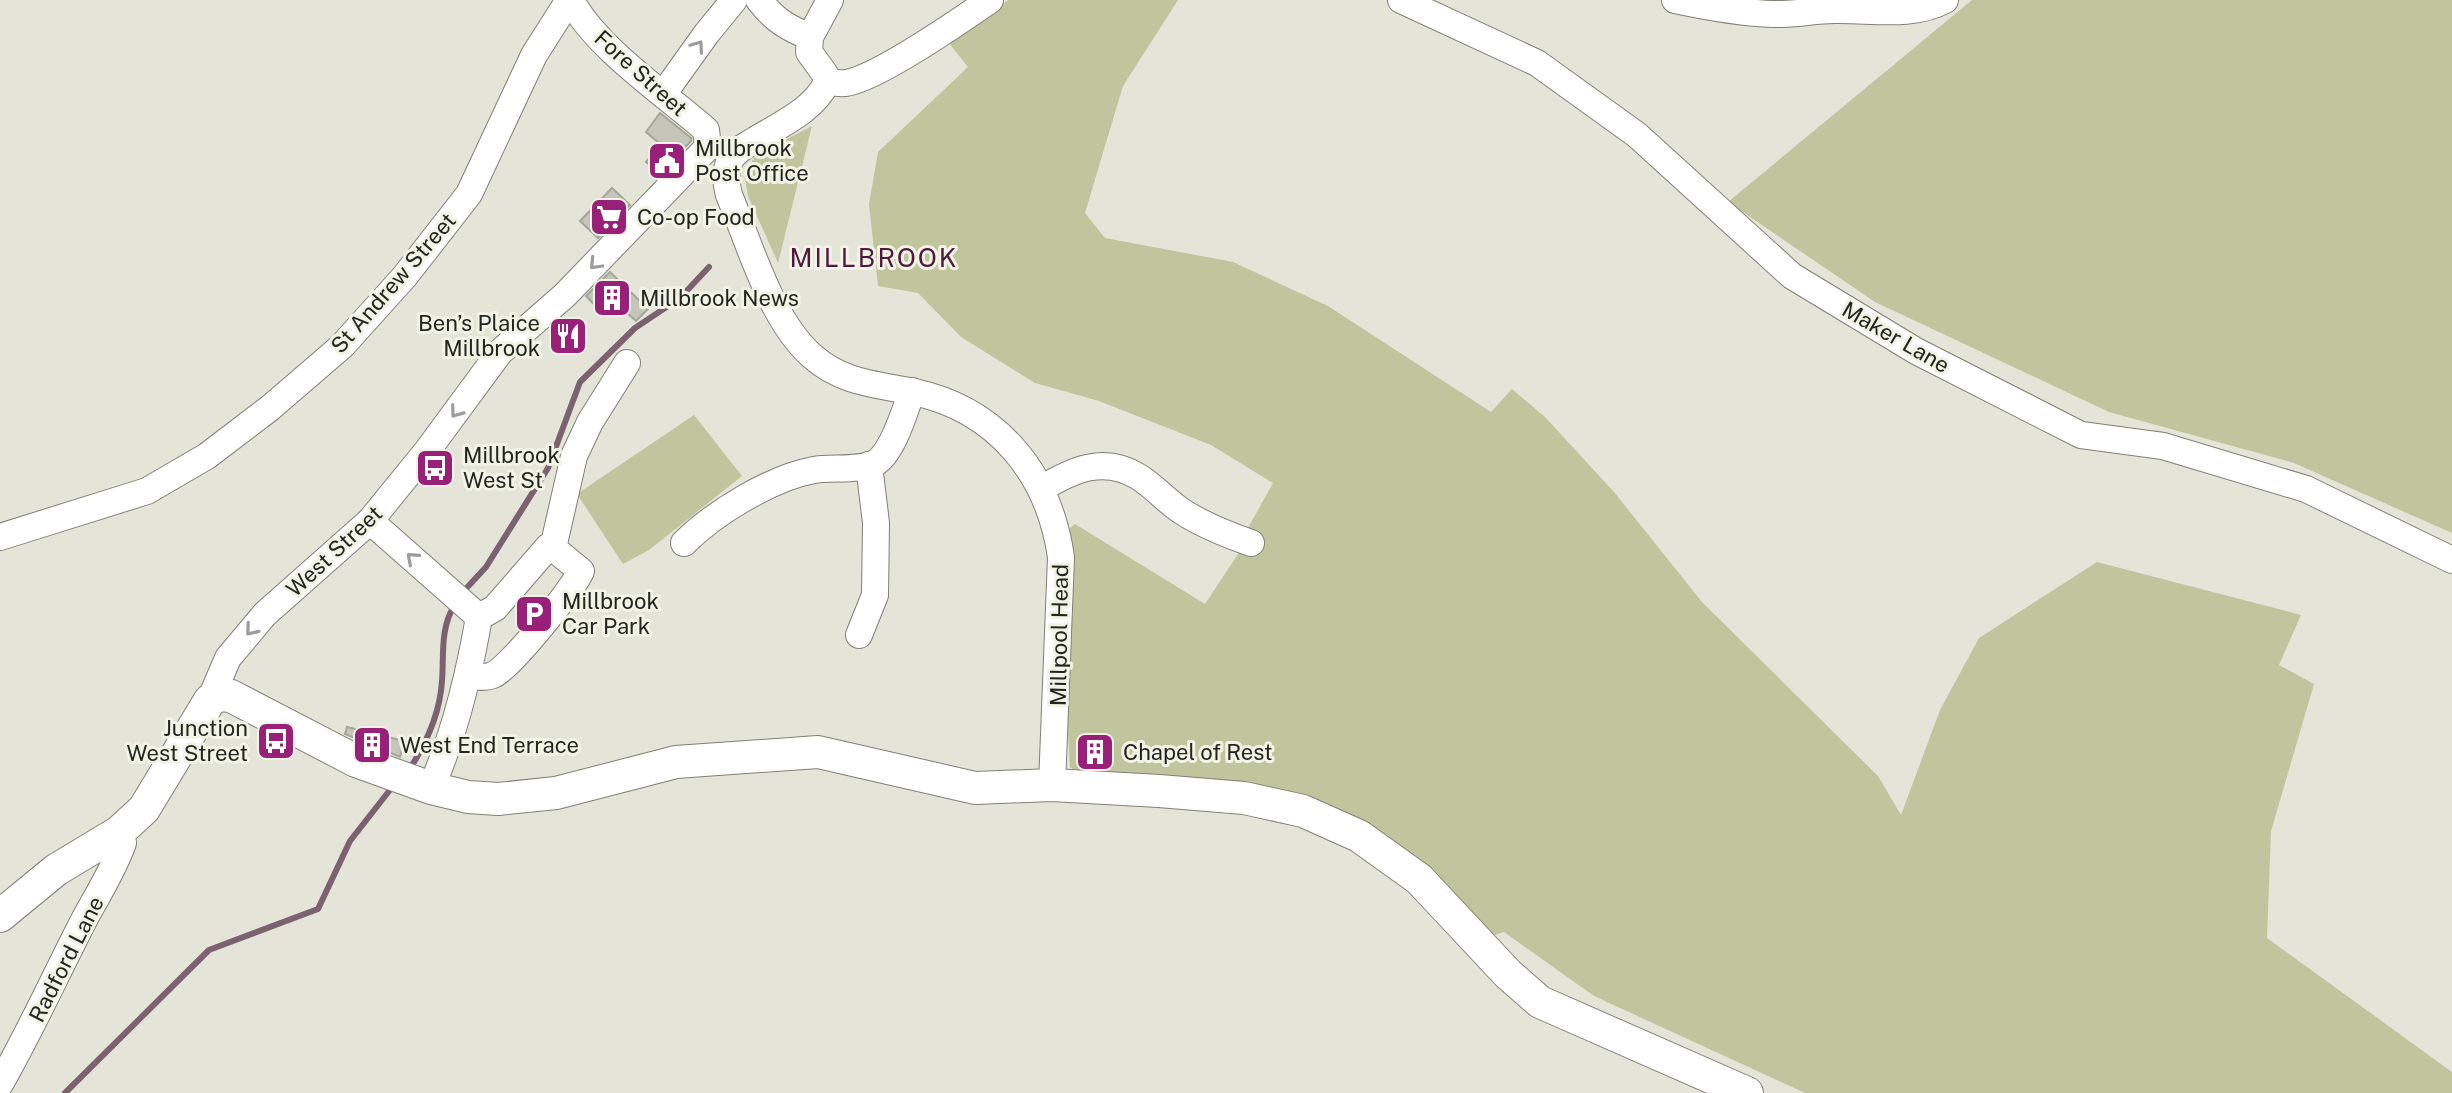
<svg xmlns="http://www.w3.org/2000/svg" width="2452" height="1093" viewBox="0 0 2452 1093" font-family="'Public Sans',sans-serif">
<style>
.green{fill:#c1c59e}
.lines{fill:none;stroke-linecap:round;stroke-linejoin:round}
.stream{stroke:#7c6271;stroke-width:6}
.building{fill:#c5c6b9;stroke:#a5a69a;stroke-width:2}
.minor-casing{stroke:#7f8175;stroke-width:28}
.major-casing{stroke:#7f8175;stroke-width:34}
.minor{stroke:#fff;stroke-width:26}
.major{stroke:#fff;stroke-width:32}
.oneway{stroke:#9c9d9b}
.labels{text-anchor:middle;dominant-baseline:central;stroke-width:6;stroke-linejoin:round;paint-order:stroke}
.street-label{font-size:22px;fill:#242520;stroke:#f1f3e5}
.poi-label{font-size:22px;fill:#242520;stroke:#f1f3e5;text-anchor:start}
.quarter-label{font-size:26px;letter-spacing:2px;fill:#521840;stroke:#f1f3e5}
</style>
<rect width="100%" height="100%" fill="#e4e5d8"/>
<g class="green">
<path d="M1008 0H1178L1123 86 1085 213 1105 238 1233 262 1328 306 1491 412 1512 389 1545 417 1614 492 1702 602 1878 776 1901 815 1940 710 1979 638 2097 562 2301 615 2279 665 2314 684 2271 831 2267 938 2452 1072V1093H1805L1594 996 1504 932 1495 935 1489 932 1383 835 1335 807 1285 791 1079 774 1070 767C1064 687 1069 608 1070 528L1075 524 1205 604 1240 551 1248 528 1273 483 1211 445 1099 401 1035 383 961 337 918 293 878 286 869 204 878 152 968 67 948 42Z"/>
<path d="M1972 0H2452V533L2294 463 2109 412 1875 302 1728 202Z"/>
<path d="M812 126 778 263 748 196 744 173 756 155Z"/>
<path d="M694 415 742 476 649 550 623 564 577 494Z"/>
</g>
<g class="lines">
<g class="stream">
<path d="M462 593 486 567 548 468 580 382 635 328 680 298 709 267"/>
<path d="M409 770C426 744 440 712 442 681 444 655 440 629 454 606"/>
<path d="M65 1093 209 950 318 909 350 841 393 786"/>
</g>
</g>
<g class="building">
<path d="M660 113 691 138V141L660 173 646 162 660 144 646 132Z"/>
<path d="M612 188 630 205 598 238 580 221Z"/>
<path d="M610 272 648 309 636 321 614 302 603 314 586 296Z"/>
<path d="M347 727 404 741 400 757 345 734Z"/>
<path d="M1087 736 1105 738 1103 768 1084 766Z"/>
</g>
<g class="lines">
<g class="minor-casing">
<g id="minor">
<path d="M571 0C595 47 665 94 706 130L708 147"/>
<path d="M759 0C774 20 788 28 810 37"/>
<path d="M1401 0 1537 63 1637 135 1792 276 1916 351 2081 435 2163 446 2306 489 2452 560"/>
<path d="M1675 0C1708 7 1740 13 1773 14 1794 15 1814 10 1835 10 1871 9 1912 18 1945 0"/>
<path d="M827 82C815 109 780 125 755 140 747 145 736 150 731 159 724 170 726 183 729 195 750 245 771 320 812 356 842 383 876 384 914 392 998 410 1049 474 1061 557L1052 785"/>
<path d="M827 82C833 82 840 84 846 83 878 78 961 20 990 0"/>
<path d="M827 82 825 74 809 52 810 37 830 0"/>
<path d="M664 93 707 33 734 0"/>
<path d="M1041 489C1072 470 1104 455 1139 477 1155 487 1167 502 1183 512 1203 525 1228 535 1251 543"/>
<path d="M370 521 479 617"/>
<path d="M0 537 147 491 207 456 270 408 342 346 405 276 469 194 534 55 569 0"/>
<path d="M684 543C714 513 771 478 814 470 831 467 861 471 875 463 893 453 905 410 912 391"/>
<path d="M553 548 574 456 590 422 627 363"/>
<path d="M859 635 875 595 876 523 869 465"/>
<path d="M469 676C477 677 486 678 493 675 511 667 573 589 581 571L553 548 548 547 495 608 479 617"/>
<path d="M210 700 228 658 265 614 370 521 427 451 500 352 565 295 708 147"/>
<path d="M431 788C455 733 469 676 479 617"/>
<path d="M0 1084C31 1030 56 974 84 920 98 894 113 871 123 843L119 832"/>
</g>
</g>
<g class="major-casing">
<path id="major" d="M0 916 56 870 119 832 144 809 210 700 220 695 231 696 356 761 431 788 468 797 498 799 556 793 676 762 818 752 975 788 1052 785 1159 791 1244 798 1303 811 1359 836 1419 879 1508 974 1540 1002 1747 1093"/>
</g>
<use href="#minor" class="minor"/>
<use href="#major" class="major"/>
</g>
<defs><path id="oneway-chevron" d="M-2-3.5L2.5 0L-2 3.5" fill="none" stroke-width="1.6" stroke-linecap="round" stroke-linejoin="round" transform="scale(2)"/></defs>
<g class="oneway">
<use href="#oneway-chevron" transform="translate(698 46) rotate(-55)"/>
<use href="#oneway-chevron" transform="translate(595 264) rotate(134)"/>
<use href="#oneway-chevron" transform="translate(456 412) rotate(126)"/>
<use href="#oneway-chevron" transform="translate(412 558) rotate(-139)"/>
<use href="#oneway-chevron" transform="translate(251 630) rotate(130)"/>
</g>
<defs>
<g id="civic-square" transform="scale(2)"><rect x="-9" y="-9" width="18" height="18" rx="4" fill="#992079" stroke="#f1f3e5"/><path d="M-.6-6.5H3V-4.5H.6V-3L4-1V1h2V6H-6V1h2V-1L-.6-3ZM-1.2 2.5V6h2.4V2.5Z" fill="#fff"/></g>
<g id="supermarket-square" transform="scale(2)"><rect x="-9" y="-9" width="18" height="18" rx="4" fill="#992079" stroke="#f1f3e5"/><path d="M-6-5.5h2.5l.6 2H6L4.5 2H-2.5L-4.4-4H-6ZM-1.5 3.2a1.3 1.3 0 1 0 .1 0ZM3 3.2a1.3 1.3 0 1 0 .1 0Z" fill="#fff"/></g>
<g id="building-square" transform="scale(2)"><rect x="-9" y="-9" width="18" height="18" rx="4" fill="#992079" stroke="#f1f3e5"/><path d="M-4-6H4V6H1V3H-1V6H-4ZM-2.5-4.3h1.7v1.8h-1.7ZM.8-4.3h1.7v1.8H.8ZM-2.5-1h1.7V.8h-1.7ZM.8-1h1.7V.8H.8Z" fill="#fff"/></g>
<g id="restaurant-square" transform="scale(2)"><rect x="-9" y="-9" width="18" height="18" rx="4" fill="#992079" stroke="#f1f3e5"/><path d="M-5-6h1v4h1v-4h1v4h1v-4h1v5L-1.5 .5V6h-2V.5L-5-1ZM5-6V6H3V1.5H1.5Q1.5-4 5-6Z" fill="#fff"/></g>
<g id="bus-square" transform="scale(2)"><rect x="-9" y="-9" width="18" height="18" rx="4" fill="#992079" stroke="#f1f3e5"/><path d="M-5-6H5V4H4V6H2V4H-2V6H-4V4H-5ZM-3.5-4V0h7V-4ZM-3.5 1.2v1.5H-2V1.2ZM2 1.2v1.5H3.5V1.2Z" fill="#fff"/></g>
<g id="parking-square" transform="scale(2)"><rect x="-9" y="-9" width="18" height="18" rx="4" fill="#992079" stroke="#f1f3e5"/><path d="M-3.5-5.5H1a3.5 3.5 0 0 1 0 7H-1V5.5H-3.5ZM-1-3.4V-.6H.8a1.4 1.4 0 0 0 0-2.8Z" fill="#fff"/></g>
</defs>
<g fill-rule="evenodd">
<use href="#civic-square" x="667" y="161"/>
<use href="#supermarket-square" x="609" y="217"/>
<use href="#building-square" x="612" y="298"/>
<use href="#restaurant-square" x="568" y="336"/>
<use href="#bus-square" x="435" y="468"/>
<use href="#parking-square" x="534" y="614"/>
<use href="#bus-square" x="276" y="741"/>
<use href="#building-square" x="372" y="745"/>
<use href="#building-square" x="1095" y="752"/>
</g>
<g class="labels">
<g class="street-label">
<text transform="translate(641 73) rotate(42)">Fore Street</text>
<text transform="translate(393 283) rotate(-49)">St Andrew Street</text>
<text transform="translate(1896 337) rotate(30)">Maker Lane</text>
<text transform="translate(334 551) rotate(-43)">West Street</text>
<text transform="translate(1059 635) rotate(-89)">Millpool Head</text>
<text transform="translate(66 959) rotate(-63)">Radford Lane</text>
</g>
<g class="poi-label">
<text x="695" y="148">Millbrook<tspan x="695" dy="25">Post Office</tspan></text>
<text x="637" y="217">Co-op Food</text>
<text x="640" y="298">Millbrook News</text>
<text x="540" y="323" text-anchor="end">Ben’s Plaice<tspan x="540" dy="25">Millbrook</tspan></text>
<text x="463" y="455">Millbrook<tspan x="463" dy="25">West St</tspan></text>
<text x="562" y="601">Millbrook<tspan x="562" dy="25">Car Park</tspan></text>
<text x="248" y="728" text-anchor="end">Junction<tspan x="248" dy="25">West Street</tspan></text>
<text x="400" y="745">West End Terrace</text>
<text x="1123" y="752">Chapel of Rest</text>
</g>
<g class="quarter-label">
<text x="874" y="257">MILLBROOK</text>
</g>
</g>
</svg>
